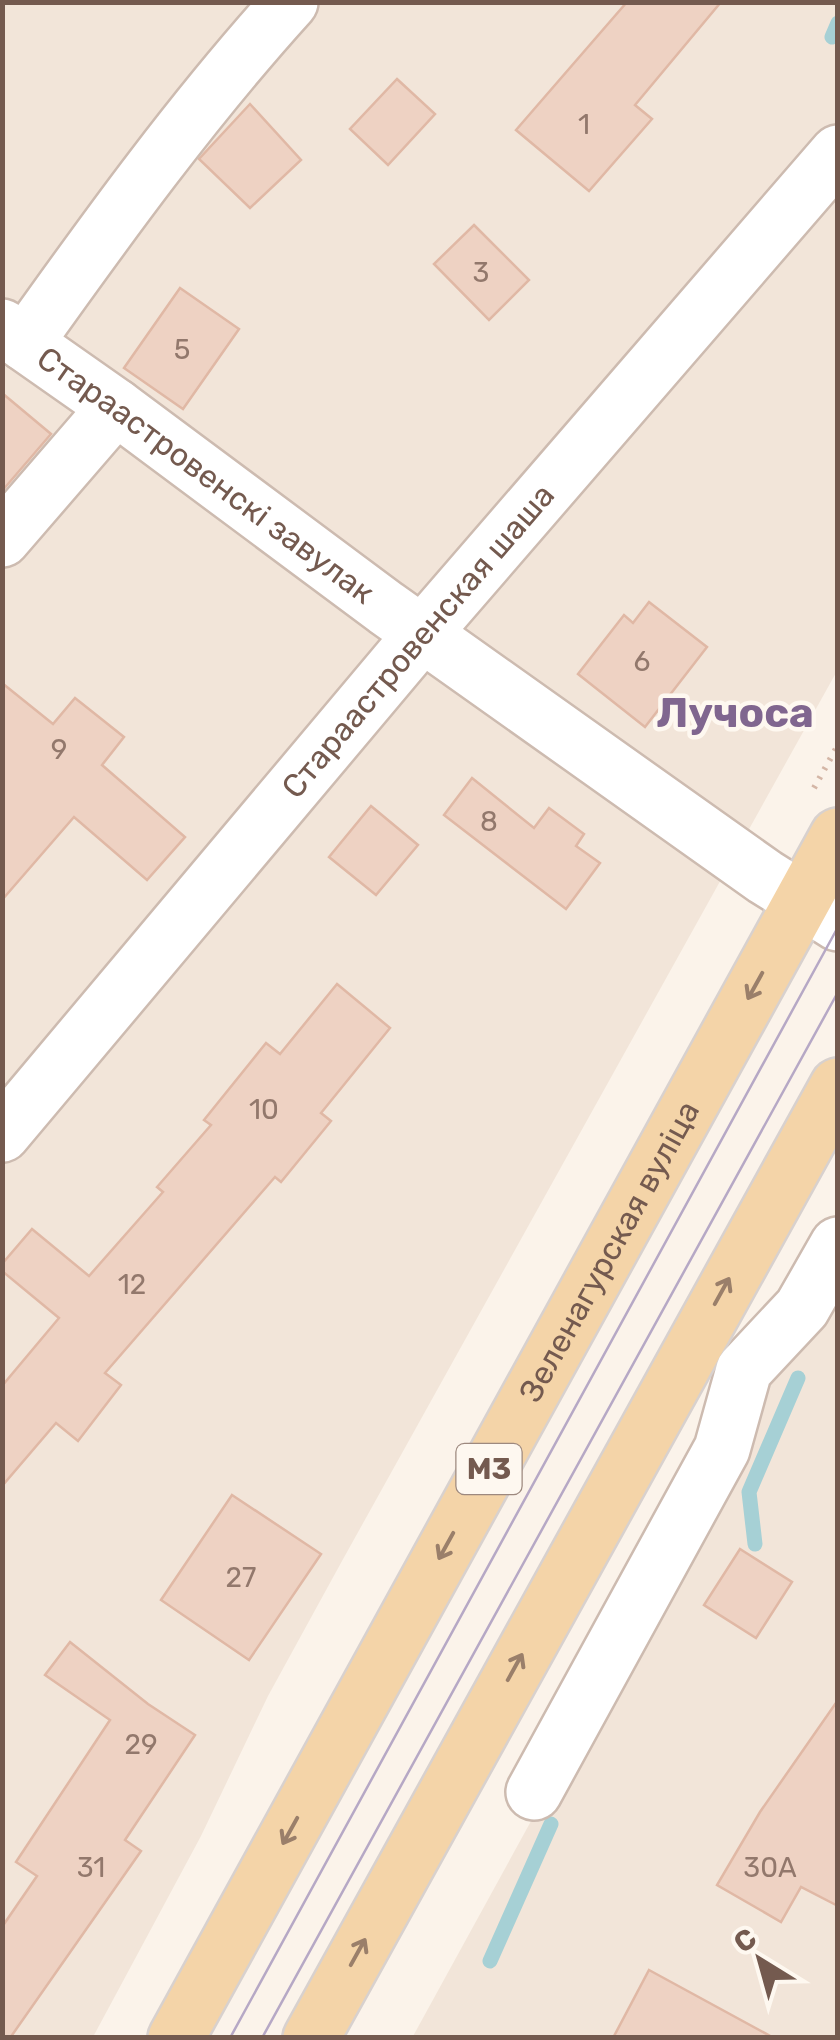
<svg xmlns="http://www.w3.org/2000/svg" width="840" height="2040" viewBox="0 0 840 2040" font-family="Rubik,sans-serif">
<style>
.residential{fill:#f2e5d9}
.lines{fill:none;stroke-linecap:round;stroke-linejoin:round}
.stream{stroke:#a6d0d5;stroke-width:15}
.building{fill:#eed2c3;stroke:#e0b8a5;stroke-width:2.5}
.minor-casing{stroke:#cdbbb0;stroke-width:60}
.major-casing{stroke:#d8d1ce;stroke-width:60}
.path{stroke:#d4b6a6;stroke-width:6;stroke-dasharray:2.5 8;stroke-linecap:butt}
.minor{stroke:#fff;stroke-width:55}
.major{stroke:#f4d4a8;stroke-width:55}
.tram{stroke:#b6a8c5;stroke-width:2.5}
.oneway{stroke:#9a7f6a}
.labels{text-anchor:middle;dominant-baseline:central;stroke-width:9;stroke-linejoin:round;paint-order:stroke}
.number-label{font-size:28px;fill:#92786c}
.shield{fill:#fef8f0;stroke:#9d897f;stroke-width:2.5}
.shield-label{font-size:30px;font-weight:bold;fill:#745a4f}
.street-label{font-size:32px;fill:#745a4f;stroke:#fef8f0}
.district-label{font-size:42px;font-weight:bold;fill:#80668f;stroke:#fef8f0}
</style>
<rect width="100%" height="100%" fill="#fbf3ea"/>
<g class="residential">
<path d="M3 3H837V671L342 1561 268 1696 201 1836 93 2037 3 2038Z"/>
<path d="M837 1257V2037L412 2038 788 1353Z"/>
</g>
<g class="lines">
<g class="stream">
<path d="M832 37 838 23"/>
<path d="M755 1544 749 1492 798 1378"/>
<path d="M490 1961 551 1824"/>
</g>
</g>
<g class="building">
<path d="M627 2H721L635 105 652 119 589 191 516 130Z"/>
<path d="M397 79 435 114 388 165 350 129Z"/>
<path d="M250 104 301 160 250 208 199 159Z"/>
<path d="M474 225 529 280 489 320 434 264Z"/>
<path d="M180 288 239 329 183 409 124 368Z"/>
<path d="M2 393 51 434 2 491Z"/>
<path d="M649 602 707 647 645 727 578 674 624 615 633 623Z"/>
<path d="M2 683 53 724 75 698 124 737 102 765 185 837 147 880 74 817 2 900Z"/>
<path d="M472 778 534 828 549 808 584 834 576 846 600 863 566 909 444 815Z"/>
<path d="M371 806 418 845 376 895 329 857Z"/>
<path d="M337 984 390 1028 321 1113 331 1121 281 1182 275 1177 105 1373 121 1385 78 1441 56 1423 2 1486V1386L59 1318 2 1271V1264L32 1229 89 1276 163 1192 157 1187 211 1125 204 1120 266 1043 280 1054Z"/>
<path d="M232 1495 321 1554 249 1660 161 1600Z"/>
<path d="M740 1549 792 1582 756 1638 704 1605Z"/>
<path d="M70 1642 148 1704 195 1735 125 1840 141 1851 10 2038H2V1927L37 1876 16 1862 110 1720 45 1675Z"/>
<path d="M838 1700V1906L801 1887 781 1922 717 1885 760 1812Z"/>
<path d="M649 1970 774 2038H613Z"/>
</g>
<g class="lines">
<g class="minor-casing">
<g id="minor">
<path id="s1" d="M2 327 116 407 386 608 765 877 838 923"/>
<path d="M25 343C109 225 193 109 290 2"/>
<path d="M2 539 116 407"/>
<path id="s2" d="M2 1134 423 633 838 153"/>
<path d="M534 1792 722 1449 744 1370 802 1308 838 1245"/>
</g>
</g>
<g class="major-casing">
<g id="major">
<path id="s3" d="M176 2038 838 836"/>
<path d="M311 2038 838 1086"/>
</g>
</g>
<path class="path" d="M814 788 838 745"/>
<use href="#minor" class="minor"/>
<use href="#major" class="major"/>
<g class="tram">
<path d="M230 2038 838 927"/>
<path d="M262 2038 838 992"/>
</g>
</g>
<defs><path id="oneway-shaft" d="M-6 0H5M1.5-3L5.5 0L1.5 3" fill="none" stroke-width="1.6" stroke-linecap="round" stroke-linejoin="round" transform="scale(2.5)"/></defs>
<g class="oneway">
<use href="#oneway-shaft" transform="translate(755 986) rotate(119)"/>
<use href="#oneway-shaft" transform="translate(722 1291) rotate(-61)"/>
<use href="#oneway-shaft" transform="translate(446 1546) rotate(119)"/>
<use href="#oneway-shaft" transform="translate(515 1667) rotate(-61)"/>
<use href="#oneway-shaft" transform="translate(290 1831) rotate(119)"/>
<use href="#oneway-shaft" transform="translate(358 1952) rotate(-61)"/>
</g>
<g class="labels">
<g class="number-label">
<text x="584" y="124">1</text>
<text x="481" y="272">3</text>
<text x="182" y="349">5</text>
<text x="642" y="661">6</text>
<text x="59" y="749">9</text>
<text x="489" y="821">8</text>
<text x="264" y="1109">10</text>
<text x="132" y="1284">12</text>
<text x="241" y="1577">27</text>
<text x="141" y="1744">29</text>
<text x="91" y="1867">31</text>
<text x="770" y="1867">30А</text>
</g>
<rect class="shield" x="456.5" y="1444" width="65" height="50" rx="8"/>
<g class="shield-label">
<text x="489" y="1469">М3</text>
</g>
<g class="street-label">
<text stroke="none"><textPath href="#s1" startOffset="252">Стараастровенскі завулак</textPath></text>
<text stroke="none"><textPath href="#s2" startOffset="645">Стараастровенская шаша</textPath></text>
<text stroke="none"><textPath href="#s3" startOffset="898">Зеленагурская вуліца</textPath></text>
</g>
<g class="district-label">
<text x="735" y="713">Лучоса</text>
</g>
</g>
<rect width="840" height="2040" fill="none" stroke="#745a4f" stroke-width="10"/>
<g transform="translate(760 1960) rotate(323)" stroke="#fef8f0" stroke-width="8" paint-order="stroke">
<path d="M0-8L18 38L0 25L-18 38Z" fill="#745a4f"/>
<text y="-15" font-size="28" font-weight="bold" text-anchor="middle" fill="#745a4f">С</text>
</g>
</svg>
